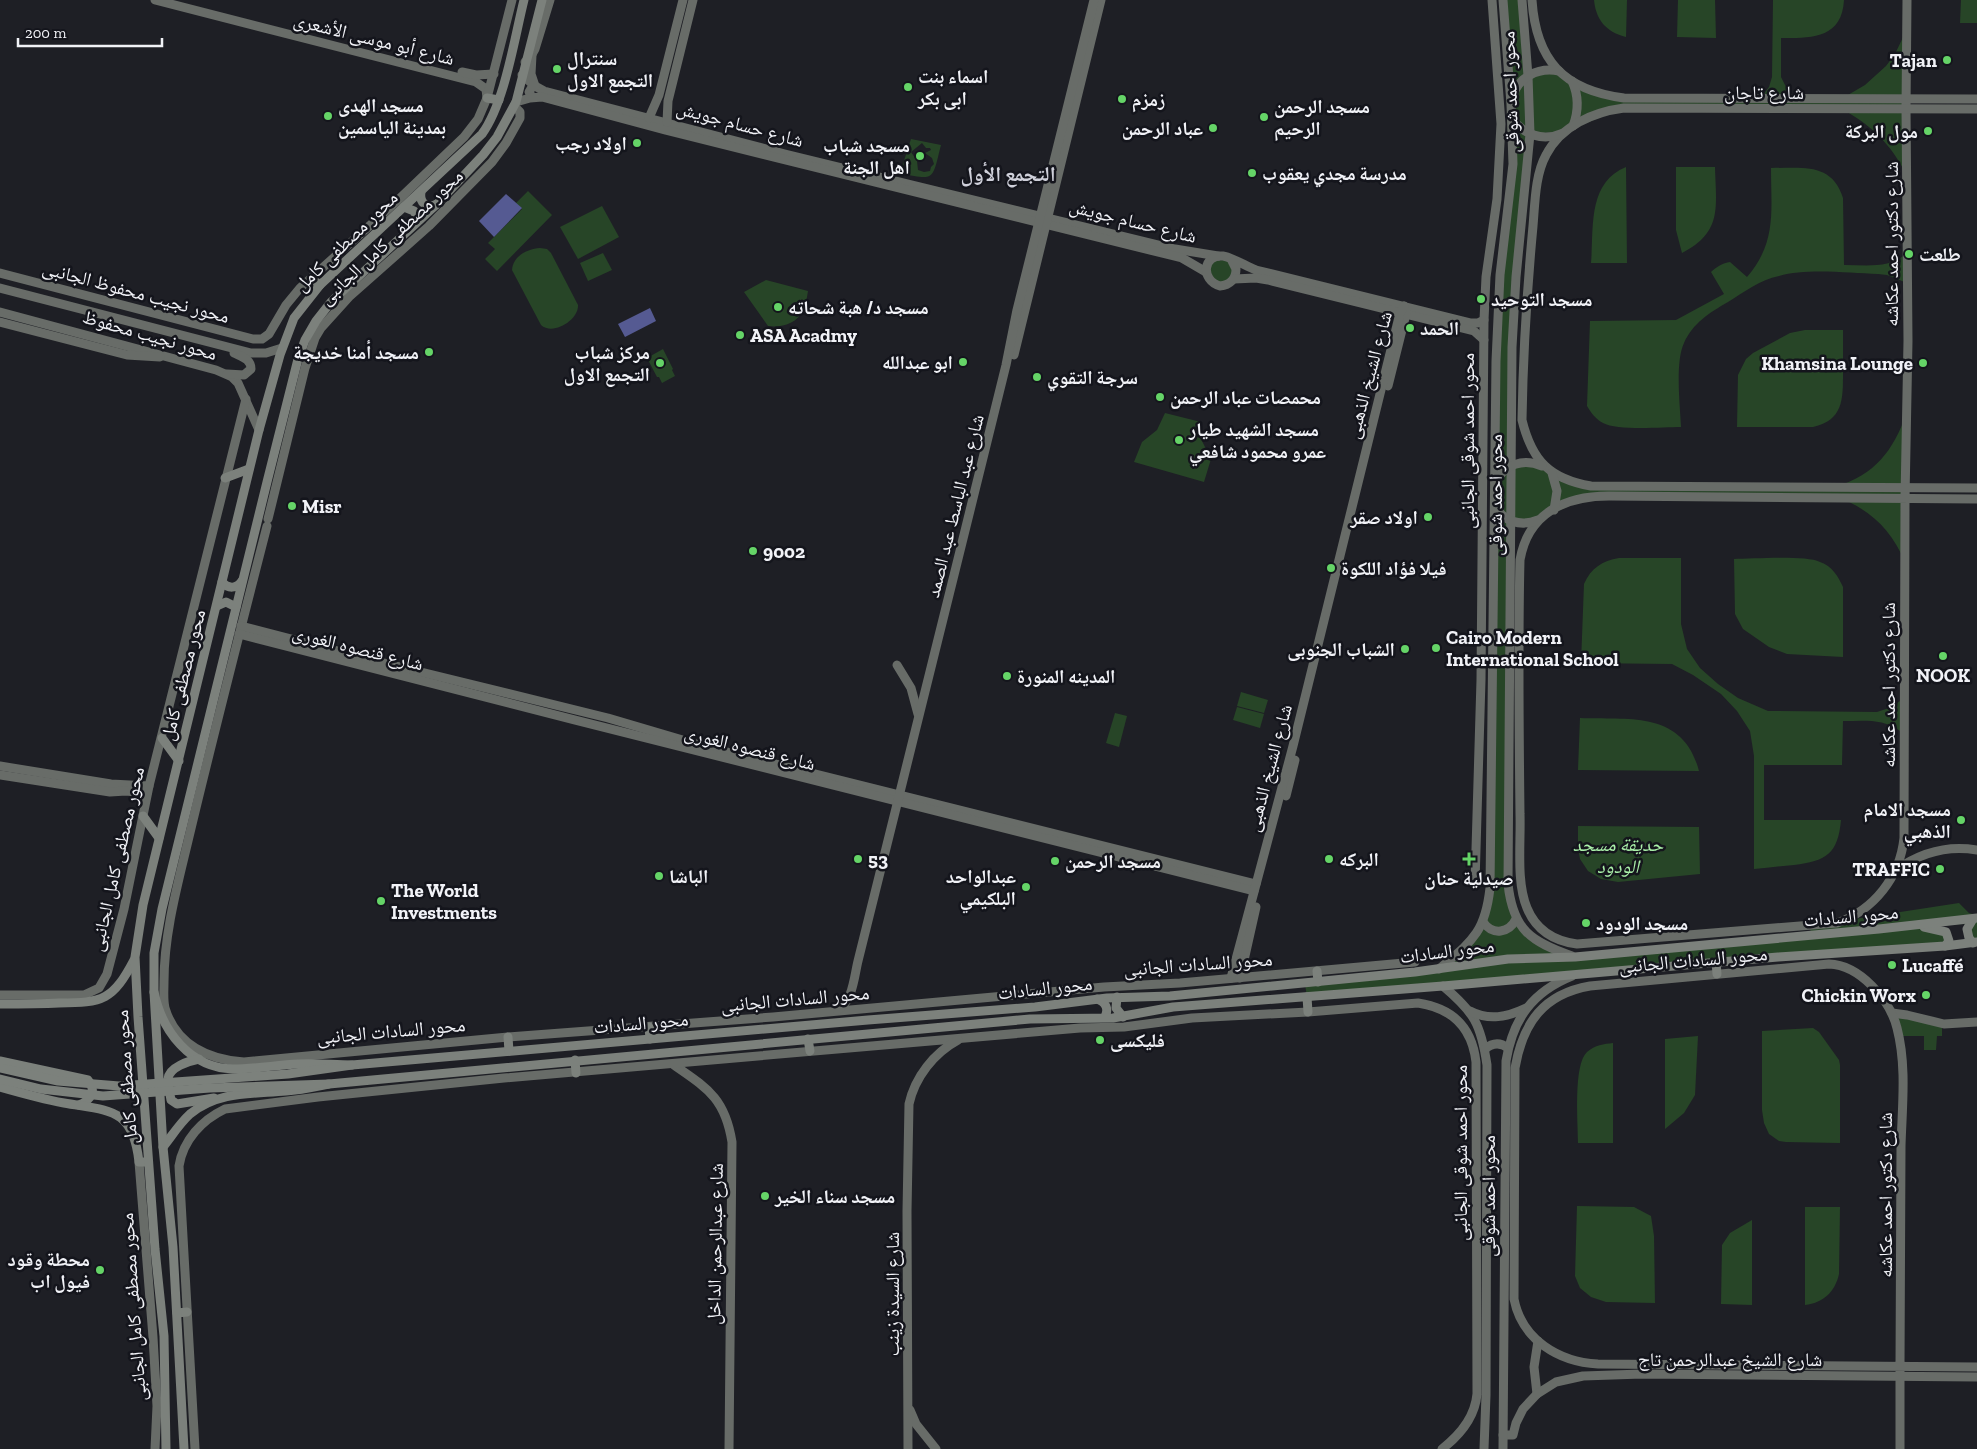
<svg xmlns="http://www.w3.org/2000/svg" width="1977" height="1449" viewBox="0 0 1977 1449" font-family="'Zilla Slab','Noto Naskh Arabic',serif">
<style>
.green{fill:#274527;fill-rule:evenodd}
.water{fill:#555a92}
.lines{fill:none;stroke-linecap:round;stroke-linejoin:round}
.secondary{stroke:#686c68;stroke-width:9}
.primary{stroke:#7c817c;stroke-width:9}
.primary-bridge{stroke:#7c817c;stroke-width:9}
.poi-dot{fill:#65d467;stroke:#14151c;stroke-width:2}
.labels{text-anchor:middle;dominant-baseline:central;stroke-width:5;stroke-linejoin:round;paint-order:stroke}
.street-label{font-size:19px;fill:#f1f2f7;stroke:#14151c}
.poi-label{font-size:19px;font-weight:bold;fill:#f1f2f7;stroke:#14151c;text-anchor:start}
.park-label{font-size:19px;font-style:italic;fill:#aaf0a9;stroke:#14151c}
.quarter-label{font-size:21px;font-weight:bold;fill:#cfd0da;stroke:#14151c}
</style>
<rect width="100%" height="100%" fill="#1e1f25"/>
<g class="green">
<path d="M1503 0H1522L1528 75 1551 70 1610 96 1763 95 1769 87 1772 77 1773 0H1844C1842 39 1811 38 1781 38V77L1789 93 1794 96 1841 99 1865 85 1886 66 1895 54 1907 29 1906 174C1891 144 1870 124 1840 108H1624L1566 131 1531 134 1519 251 1512 464 1523 462 1577 484 1835 487C1876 474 1892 452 1907 413L1905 562C1893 534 1876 515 1849 502L1591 496 1541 519 1511 521 1508 884 1522 927 1575 957 1812 935 1809 926 1959 903 1969 913 1977 915V942L1973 943 1969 924 1921 925 1944 931 1948 943 1307 997 1305 984 1439 969 1466 945 1488 903 1496 361 1510 192Z"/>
<path d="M1594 0H1627L1626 37C1606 32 1596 20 1594 0Z"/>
<path d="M1678 0H1715L1716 38 1677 37Z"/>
<path d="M1961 0H1977V23H1960Z"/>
<path d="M911 139 941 145C932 180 936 181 900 173ZM922 143 926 148H930L931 150 925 153 932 158 934 164 931 167 930 171 924 172 918 170 917 161 911 152Z"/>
<path d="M1626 167 1627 263H1591C1594 228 1587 183 1626 167Z"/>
<path d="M1676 167H1715C1716 207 1723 232 1682 253L1676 230Z"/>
<path d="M1771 168C1802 168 1832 162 1843 198L1844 265C1867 265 1889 269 1907 253V283L1887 275 1878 274C1849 273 1806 268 1779 276 1760 280 1744 292 1728 302 1709 313 1693 323 1684 343 1675 362 1680 405 1681 427 1663 427 1617 431 1603 423 1596 419 1591 413 1587 406L1590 321 1676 320 1724 294 1711 272C1716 267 1723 263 1730 262L1747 277C1777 242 1771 211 1771 168Z"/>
<path d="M528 191 552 215 497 271 485 259 495 249 488 243 522 209 516 203Z"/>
<path d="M602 206 619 237 578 259 560 227Z"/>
<path d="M540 248 547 249 551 253 578 305C579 320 553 336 541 325L512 270C513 256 527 249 540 248Z"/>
<path d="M603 253 612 270 588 281 580 263Z"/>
<path d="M1231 259 1234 279 1215 284 1207 267 1209 262Z"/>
<path d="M766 280 808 291C807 297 806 305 803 311 796 324 781 328 768 326L744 292Z"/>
<path d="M1805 330H1843C1843 344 1843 359 1843 373 1843 400 1843 420 1813 427H1737L1738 375 1746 359 1753 353 1790 333Z"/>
<path d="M663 349 673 369 672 370 675 376 662 383 659 377H657L647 358Z"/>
<path d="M1165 413 1201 422 1202 441 1211 459 1204 482 1134 462 1142 442 1157 430Z"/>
<path d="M1619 558H1681V624L1687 649 1700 668 1718 684 1738 698 1768 711 1877 712 1889 708 1900 701V731C1883 718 1863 721 1843 721L1842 765H1764V820H1841C1838 854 1826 861 1794 865 1781 866 1767 868 1754 869V756L1750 731 1737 711 1721 694 1693 675 1672 664 1581 663 1584 584C1591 568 1602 561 1619 558Z"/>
<path d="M1734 559C1753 559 1805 555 1820 562 1832 566 1838 576 1843 587V657L1787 654 1769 647 1743 629 1735 614Z"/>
<path d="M1241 692 1268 700 1264 713 1237 706Z"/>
<path d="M1237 707 1264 714 1260 728 1233 720Z"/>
<path d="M1115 713 1127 716 1119 747 1106 743Z"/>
<path d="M1580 718C1629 720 1683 710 1699 771L1578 770Z"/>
<path d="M1578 826 1699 827 1700 874 1618 882 1601 879 1588 871 1580 859 1578 848Z"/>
<path d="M1897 1013 1942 1024V1036H1937L1936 1050H1924V1036H1899Z"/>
<path d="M1813 1028 1819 1032 1839 1060 1840 1065V1143L1786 1142 1779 1141 1769 1134 1764 1123 1762 1110V1031Z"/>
<path d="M1698 1036 1695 1095 1684 1113 1665 1129V1039Z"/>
<path d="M1613 1043V1143H1578C1578 1123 1573 1065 1587 1052 1595 1045 1604 1044 1613 1043Z"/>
<path d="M1577 1206 1634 1207 1651 1216 1654 1236 1655 1303 1606 1302 1591 1297 1580 1288 1575 1276Z"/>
<path d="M1805 1207H1840L1839 1274C1835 1292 1823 1303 1805 1305Z"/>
<path d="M1752 1220V1305L1721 1304 1722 1245 1730 1233Z"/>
</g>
<g class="water">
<path d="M506 194 522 208 494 237 479 221Z"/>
<path d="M650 308 656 321 625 337 618 324Z"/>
</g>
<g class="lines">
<g class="secondary">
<path d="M155 0 476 82 486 89 487 98"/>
<path d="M1522 0 1528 76 1530 134 1516 277 1512 347 1508 884C1513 930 1531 942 1572 956"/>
<path d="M1532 0C1536 60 1563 90 1624 98L1977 99"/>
<path d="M1907 0 1906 108 1908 341 1905 498 1904 838C1900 877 1874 910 1837 923L1577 944C1554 941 1536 930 1527 908 1516 882 1521 843 1520 814 1519 730 1518 644 1520 560 1528 513 1565 496 1609 496L1977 499"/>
<path d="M525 62 531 56 535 49 550 0"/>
<path d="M462 72 476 75 494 74"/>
<path d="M522 75 535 86 544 91 785 154 1175 249 1218 256"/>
<path d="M1572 81C1579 96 1579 110 1573 126"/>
<path d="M532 97 529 92 532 87 535 86 531 74 532 55"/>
<path d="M1512 99C1517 77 1538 67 1559 71"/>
<path d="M516 102 530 98 542 97 665 130 1182 258 1206 272"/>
<path d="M1977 109 1624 108C1593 112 1561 126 1546 155 1535 175 1535 203 1533 226 1527 290 1523 355 1522 420 1532 461 1550 479 1591 486L1977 488"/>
<path d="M1511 117C1523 135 1543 142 1563 133"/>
<path d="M649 118 659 95 683 0"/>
<path d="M667 122 668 101 693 0"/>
<path d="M1231 259 1236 269C1236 279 1230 285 1220 286 1200 280 1203 254 1223 256 1231 257 1246 266 1256 270L1471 323H1478L1484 320"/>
<path d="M0 273 253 339H262L269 334 286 305 300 288 396 202 464 137 478 119 487 98 512 0"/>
<path d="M1234 279 1256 278 1268 280 1474 331 1484 340"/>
<path d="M0 288 251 353H266L282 348"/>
<path d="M0 312 216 370 232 377 238 383 259 430"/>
<path d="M0 322 127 355 160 357"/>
<path d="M1014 355 1101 0"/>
<path d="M227 374 244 375 251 369C251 359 242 357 234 353"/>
<path d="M1388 386 1406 314 1404 306"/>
<path d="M1552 473 1557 491 1554 510"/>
<path d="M1495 483C1505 464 1523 458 1542 466"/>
<path d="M1495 504C1502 522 1521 527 1538 520"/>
<path d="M268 519 305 368 315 338 321 328 349 297 429 226 492 162 506 143 520 118V112L514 106"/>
<path d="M267 526C240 631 213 736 188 841 177 887 164 934 164 982 164 991 163 1000 165 1008 176 1045 209 1060 244 1062L508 1037 773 1017 1104 987 1180 983 1415 962"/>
<path d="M241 626 380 662 608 718 703 746 1256 884"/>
<path d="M239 634C577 721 916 807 1254 891"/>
<path d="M897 665 911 688 918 714"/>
<path d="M0 766 111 784 149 786"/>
<path d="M0 775 110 792 126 791 147 793"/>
<path d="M1286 796 1295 760"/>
<path d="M1896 870C1920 853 1948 845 1977 850"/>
<path d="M1475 883 1481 680 1484 320 1486 277 1497 199 1501 124 1492 0"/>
<path d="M1483 922C1493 936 1509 933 1516 919"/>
<path d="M1439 969C1472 941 1485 933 1490 888L1496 361 1500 275 1513 164 1511 104 1503 0"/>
<path d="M1231 978 1293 746 1400 313 1404 306"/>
<path d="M1240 978 1256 907"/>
<path d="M1443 986C1474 1012 1481 1024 1487 1065L1486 1395 1484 1449"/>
<path d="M0 995H84L99 988 107 974 124 909 149 786 246 399"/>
<path d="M837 1010C853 1002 854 977 858 961L957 563 1006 365 1017 310 1094 0"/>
<path d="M1470 1011C1489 1021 1507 1017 1526 1008"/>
<path d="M1892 1013 1907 1015 1944 1024 1977 1022"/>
<path d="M1485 1049C1492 1043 1500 1042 1508 1048"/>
<path d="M674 1065C707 1088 725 1098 732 1142L729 1449"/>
<path d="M139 1162 153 1337 157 1406 155 1449"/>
<path d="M1537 1394 1534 1367 1538 1341"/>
<path d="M910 1410 916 1424 936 1449"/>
<path d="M1503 1435H1513L1516 1423 1523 1409 1537 1394 1556 1382 1583 1376 1642 1374 1977 1377"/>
<path d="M195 1449 179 1166C183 1140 202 1120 225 1109L318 1097 504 1078 1080 1028 1124 1027 1192 1018 1308 1012 1418 1003C1452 1008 1472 1027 1476 1062L1477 1394C1475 1417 1460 1435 1442 1449"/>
<path d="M908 1449 907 1211 909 1104C915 1077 934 1053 958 1040"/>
<path d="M1503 1449 1506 1061C1513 1019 1532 992 1572 976"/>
<path d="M1900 1449V1366C1900 1293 1901 1219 1901 1146 1902 1108 1907 1066 1897 1028 1890 1000 1860 965 1829 964L1590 986C1544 994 1523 1022 1515 1068L1514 1299C1522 1340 1559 1362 1598 1364 1724 1365 1851 1366 1977 1367"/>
</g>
<g class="primary">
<path d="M487 98 499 100"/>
<path d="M421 192C419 203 427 209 437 204"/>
<path d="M404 207 414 211 419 220"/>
<path d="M311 278 320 285"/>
<path d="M225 478 249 469"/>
<path d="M222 582C228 589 237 589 242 581"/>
<path d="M217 606 226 602 236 607"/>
<path d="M162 738 179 761"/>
<path d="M143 816 159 838"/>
<path d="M1973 919 1967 929 1969 938 1973 943"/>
<path d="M1924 927 1946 932 1949 941 1945 946"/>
<path d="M1716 962 1717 974"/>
<path d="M1317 971 1318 982"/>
<path d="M154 992C162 1031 190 1068 233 1069 254 1069 277 1065 298 1064 316 1063 334 1065 352 1065L868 1020 1035 1007 1107 998 1170 996 1415 972 1508 959 1575 957 1879 929 1977 918"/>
<path d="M1117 997 1116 1008 1123 1017"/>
<path d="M1307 997 1308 1012"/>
<path d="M1097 999C1106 1002 1109 1009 1105 1017"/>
<path d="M0 1004C20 1004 39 1004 59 1003 103 1003 113 1000 134 960"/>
<path d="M649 1027 650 1039"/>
<path d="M508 1037 509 1051"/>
<path d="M808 1039 810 1051"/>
<path d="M199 1059C189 1061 169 1067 168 1079 167 1085 170 1093 171 1100L177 1104 214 1098"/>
<path d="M575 1060 576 1073"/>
<path d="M0 1061 88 1080C97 1091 91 1100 79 1105"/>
<path d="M0 1087C21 1093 43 1099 64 1103 109 1111 133 1107 139 1162H148"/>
<path d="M163 1147C172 1136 179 1124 190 1114 218 1091 252 1094 286 1091 301 1090 314 1087 329 1084L1030 1019 1113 1018 1173 1007 1443 986 1778 957 1945 946 1977 942"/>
<path d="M177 1313 187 1312"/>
<path d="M166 1449 164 1336 155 1249 138 1017 135 957 143 905 259 430 280 355 294 318 320 285 482 134C505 102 514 40 524 0"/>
<path d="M184 1449 173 1247 163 1147 154 992V953L162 909 267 482 298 359 305 340 316 321 331 302 437 204 483 155 497 137 516 102 542 0"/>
</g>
<g class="primary-bridge">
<path d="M0 1068 58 1081 119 1086 288 1074 352 1065"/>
<path d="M0 1079 41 1089 103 1096 210 1088 329 1084"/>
</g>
</g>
<g class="poi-dot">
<circle cx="1947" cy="60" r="5"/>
<circle cx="557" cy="69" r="5"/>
<circle cx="908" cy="87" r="5"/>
<circle cx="1122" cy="99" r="5"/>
<circle cx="328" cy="116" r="5"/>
<circle cx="1264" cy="117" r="5"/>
<circle cx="1213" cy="128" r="5"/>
<circle cx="1928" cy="131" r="5"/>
<circle cx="637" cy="143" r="5"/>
<circle cx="920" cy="156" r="5"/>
<circle cx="1252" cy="173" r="5"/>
<circle cx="1909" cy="254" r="5"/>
<circle cx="1481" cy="299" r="5"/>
<circle cx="778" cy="307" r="5"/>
<circle cx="1410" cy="328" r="5"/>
<circle cx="740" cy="335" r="5"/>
<circle cx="429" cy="352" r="5"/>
<circle cx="963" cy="362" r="5"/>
<circle cx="660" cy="363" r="5"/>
<circle cx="1923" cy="363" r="5"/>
<circle cx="1037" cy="377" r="5"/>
<circle cx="1160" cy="397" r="5"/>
<circle cx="1179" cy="440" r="5"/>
<circle cx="292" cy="506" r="5"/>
<circle cx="1428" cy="517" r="5"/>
<circle cx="753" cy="551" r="5"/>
<circle cx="1331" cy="568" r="5"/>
<circle cx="1436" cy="648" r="5"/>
<circle cx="1405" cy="649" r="5"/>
<circle cx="1943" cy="656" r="5"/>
<circle cx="1007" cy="676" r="5"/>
<circle cx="1961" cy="820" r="5"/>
<circle cx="858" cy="859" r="5"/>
<circle cx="1329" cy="859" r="5"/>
<path d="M1466.5 851.5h5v5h5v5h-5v5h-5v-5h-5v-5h5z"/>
<circle cx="1055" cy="861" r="5"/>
<circle cx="1940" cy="869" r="5"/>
<circle cx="659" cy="876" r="5"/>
<circle cx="1026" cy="887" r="5"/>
<circle cx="381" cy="901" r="5"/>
<circle cx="1586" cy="923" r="5"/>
<circle cx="1892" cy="965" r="5"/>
<circle cx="1926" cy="995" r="5"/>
<circle cx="1100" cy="1040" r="5"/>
<circle cx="765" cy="1196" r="5"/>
<circle cx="100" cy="1270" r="5"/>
</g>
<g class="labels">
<g class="street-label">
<text transform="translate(374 39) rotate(14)">شارع أبو موسى الأشعرى</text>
<text transform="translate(1510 92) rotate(-92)">محور احمد شوقى</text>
<text x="1764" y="92">شارع تاجان</text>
<text transform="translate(740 124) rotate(15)">شارع حسام جويش</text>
<text transform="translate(1133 221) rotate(14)">شارع حسام جويش</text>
<text transform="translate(391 237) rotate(-43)">محور مصطفى كامل الجانبى</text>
<text transform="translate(346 241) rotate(-44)">محور مصطفى كامل</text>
<text transform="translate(1891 244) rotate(-90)">شارع دكتور احمد عكاشه</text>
<text transform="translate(136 292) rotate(15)">محور نجيب محفوظ الجانبى</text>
<text transform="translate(150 335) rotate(16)">محور نجيب محفوظ</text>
<text transform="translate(1369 375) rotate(-75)">شارع الشيخ الذهبى</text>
<text transform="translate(1467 441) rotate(-90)">محور احمد شوقى الجانبى</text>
<text transform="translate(1495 495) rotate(-90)">محور احمد شوقى</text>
<text transform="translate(955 506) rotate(-76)">شارع عبد الباسط عبد الصمد</text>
<text transform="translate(358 648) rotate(14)">شارع قنصوه الغورى</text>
<text transform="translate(183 675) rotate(-76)">محور مصطفى كامل</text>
<text transform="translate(1888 685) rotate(-90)">شارع دكتور احمد عكاشه</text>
<text transform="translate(750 748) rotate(14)">شارع قنصوه الغورى</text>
<text transform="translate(1269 768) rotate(-75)">شارع الشيخ الذهبى</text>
<text transform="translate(117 859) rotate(-77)">محور مصطفى كامل الجانبى</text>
<text transform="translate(1851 916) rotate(-5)">محور السادات</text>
<text transform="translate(1447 951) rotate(-7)">محور السادات</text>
<text transform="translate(1693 960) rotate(-5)">محور السادات الجانبى</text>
<text transform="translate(1198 964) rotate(-4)">محور السادات الجانبى</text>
<text transform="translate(1045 988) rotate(-6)">محور السادات</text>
<text transform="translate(795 999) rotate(-5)">محور السادات الجانبى</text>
<text transform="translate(641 1023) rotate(-5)">محور السادات</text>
<text transform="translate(391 1031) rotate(-5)">محور السادات الجانبى</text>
<text transform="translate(126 1077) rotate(-94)">محور مصطفى كامل</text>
<text transform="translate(1460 1153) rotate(-90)">محور احمد شوقى الجانبى</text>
<text transform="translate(1885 1195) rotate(-90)">شارع دكتور احمد عكاشه</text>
<text transform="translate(1488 1196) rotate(-90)">محور احمد شوقى</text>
<text transform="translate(715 1244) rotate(-89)">شارع عبدالرحمن الداخل</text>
<text transform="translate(892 1294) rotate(-90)">شارع السيدة زينب</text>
<text transform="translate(133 1307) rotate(-94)">محور مصطفى كامل الجانبى</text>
<text x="1730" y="1359">شارع الشيخ عبدالرحمن تاج</text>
</g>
<g class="poi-label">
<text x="567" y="58">سنترال<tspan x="567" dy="22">التجمع الاول</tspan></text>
<text x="1937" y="60" text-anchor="end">Tajan</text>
<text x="918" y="76">اسماء بنت<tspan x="918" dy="22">ابى بكر</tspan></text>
<text x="1132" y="99">زمزم</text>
<text x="338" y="105">مسجد الهدى<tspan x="338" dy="22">بمدينة الياسمين</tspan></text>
<text x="1274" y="106">مسجد الرحمن<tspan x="1274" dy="22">الرحيم</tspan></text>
<text x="1203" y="128" text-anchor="end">عباد الرحمن</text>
<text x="1918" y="131" text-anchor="end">مول البركة</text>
<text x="627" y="143" text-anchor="end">اولاد رجب</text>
<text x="910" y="145" text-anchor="end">مسجد شباب<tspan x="910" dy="22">اهل الجنة</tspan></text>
<text x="1262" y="173">مدرسة مجدي يعقوب</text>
<text x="1919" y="254">طلعت</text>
<text x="1491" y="299">مسجد التوحيد</text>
<text x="788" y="307">مسجد د/ هبة شحاته</text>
<text x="1420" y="328">الحمد</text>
<text x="750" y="335">ASA Acadmy</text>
<text x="419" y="352" text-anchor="end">مسجد أمنا خديجة</text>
<text x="650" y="352" text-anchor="end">مركز شباب<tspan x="650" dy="22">التجمع الاول</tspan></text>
<text x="953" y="362" text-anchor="end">ابو عبدالله</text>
<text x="1913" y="363" text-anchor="end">Khamsina Lounge</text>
<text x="1047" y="377">سرجة التقوي</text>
<text x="1170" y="397">محمصات عباد الرحمن</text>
<text x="1189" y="429">مسجد الشهيد طيار<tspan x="1189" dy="22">عمرو محمود شافعي</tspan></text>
<text x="302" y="506">Misr</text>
<text x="1418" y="517" text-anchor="end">اولاد صقر</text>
<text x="763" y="551">9002</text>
<text x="1341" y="568">فيلا فؤاد اللكوة</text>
<text x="1446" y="637">Cairo Modern<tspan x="1446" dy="22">International School</tspan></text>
<text x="1395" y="649" text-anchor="end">الشباب الجنوبى</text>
<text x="1943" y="675" text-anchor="middle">NOOK</text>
<text x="1017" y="676">المدينه المنورة</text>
<text x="1951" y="809" text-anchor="end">مسجد الامام<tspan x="1951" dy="22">الذهبي</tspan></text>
<text x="868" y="859">53</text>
<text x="1339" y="859">البركه</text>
<text x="1065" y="861">مسجد الرحمن</text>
<text x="1930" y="869" text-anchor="end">TRAFFIC</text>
<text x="669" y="876">الباشا</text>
<text x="1016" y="876" text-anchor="end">عبدالواحد<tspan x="1016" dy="22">البلكيمي</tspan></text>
<text x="1469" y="878" text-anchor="middle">صيدلية حنان</text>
<text x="391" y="890">The World<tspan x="391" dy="22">Investments</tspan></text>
<text x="1596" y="923">مسجد الودود</text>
<text x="1902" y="965">Lucaffé</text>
<text x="1916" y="995" text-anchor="end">Chickin Worx</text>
<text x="1110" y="1040">فليكسى</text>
<text x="775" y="1196">مسجد سناء الخير</text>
<text x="90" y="1259" text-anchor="end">محطة وقود<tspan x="90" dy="22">فيول اب</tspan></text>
</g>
<g class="park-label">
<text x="1618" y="844">حديقة مسجد<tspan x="1618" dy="22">الودود</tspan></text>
</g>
<g class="quarter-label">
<text x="1008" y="173">التجمع الأول</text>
</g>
</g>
<path d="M18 38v8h144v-8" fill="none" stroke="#f1f2f7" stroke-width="2.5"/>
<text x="25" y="38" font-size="15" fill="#f1f2f7" stroke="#14151c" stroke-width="4" paint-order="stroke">200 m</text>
</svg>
